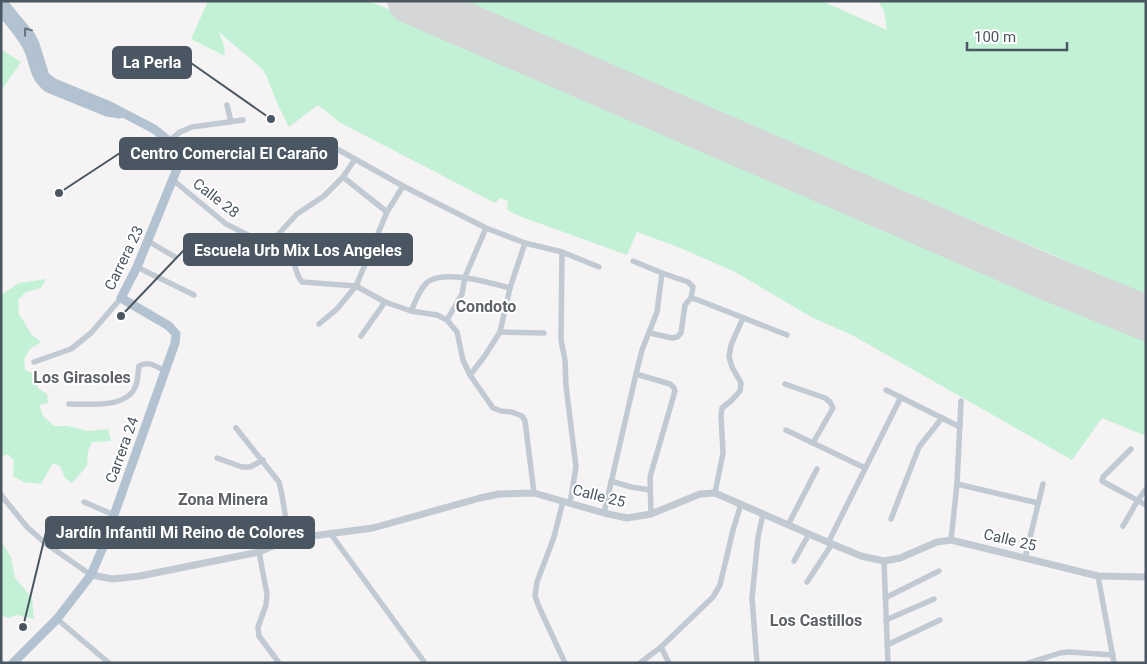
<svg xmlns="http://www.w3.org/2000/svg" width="1147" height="664" viewBox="0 0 1147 664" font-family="Roboto,sans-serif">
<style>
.green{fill:#c3f1d5}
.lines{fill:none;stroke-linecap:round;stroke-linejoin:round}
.runway{stroke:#d5d6d8;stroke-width:45}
.minor{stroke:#c1cad2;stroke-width:5.5}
.tertiary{stroke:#c1cad2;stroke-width:7}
.primary{stroke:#b3c2d1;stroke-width:9}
.oneway{stroke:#64717d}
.labels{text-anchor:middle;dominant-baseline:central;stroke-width:4;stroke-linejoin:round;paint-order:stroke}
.street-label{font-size:15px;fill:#4a5661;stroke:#fff}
.neighbourhood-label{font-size:16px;font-weight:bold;fill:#5f6368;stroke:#fff}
.leader{fill:none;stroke:#4a5661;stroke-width:2}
.callout-dot{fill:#4a5661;stroke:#fff;stroke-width:2}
.callout{fill:#4a5661;stroke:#4a5661;stroke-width:2}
.callout-label{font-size:16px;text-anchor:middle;font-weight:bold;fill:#fff}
</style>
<rect width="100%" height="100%" fill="#f5f3f3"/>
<g class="green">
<path d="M208 1H369L1146 331V436L1102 418 1072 460 852 335 813 318 735 272 678 247 637 232 627 255 522 217 507 210 508 201 500 198 495 203 339 122 318 105 289 127 278 105 266 75 262 69 219 32 224 46 225 56 191 39Z"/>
<path d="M460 1H822L887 30 884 11 878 1H1146V295Z"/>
<path d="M1 49 21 62 1 91Z"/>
<path d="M46 279 41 288 26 292 18 300 19 314 32 335 41 342 30 349 24 359 25 370 34 374 38 388 47 394 48 403 39 405 43 416 54 426H67L88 431 108 429 111 441 92 442 88 451 87 466 72 483 65 478 60 466 53 463 41 484 24 482 13 476 14 461 8 454 1 457V295L19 283Z"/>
<path d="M1 541 11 557 15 578 32 598 34 619 17 615 9 618 1 615Z"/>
</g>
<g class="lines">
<path class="runway" d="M410 1 1048 278 1146 318"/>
<g class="minor">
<path d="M227 105 231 122"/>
<path d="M169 141 180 132 192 127 243 120"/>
<path d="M179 164C202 159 225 153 249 151 262 151 275 154 288 152 301 151 316 143 330 145L403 186 486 228 525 243 562 252 599 267"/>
<path d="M343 177 387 212"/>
<path d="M173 180 226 224 250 236 274 239"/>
<path d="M274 239C279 244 287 250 291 256 296 264 295 274 302 282L356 286 385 302 411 311 437 315 447 320 457 332 463 360 470 375 493 408 501 411 512 412 522 416 525 421 534 493"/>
<path d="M274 239 297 214 324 196 343 177 355 159"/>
<path d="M148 241 175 257"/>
<path d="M562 252 561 340 565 360 566 386 576 467 570 503"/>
<path d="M633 261 662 273 688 282 693 287 691 298 685 305 681 333 677 337 672 338 650 333"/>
<path d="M137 267 194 295"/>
<path d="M691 298 698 300 787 335"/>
<path d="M411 311C416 301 420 287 429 281 447 270 491 283 510 288"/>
<path d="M447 320 462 294 465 277 486 228"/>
<path d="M319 324 337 309 356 286 387 212 403 186"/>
<path d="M500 332 544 333"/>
<path d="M361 336 385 302"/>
<path d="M34 362 71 349 91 333 121 298"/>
<path d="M636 374 670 384 674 388 675 391 650 477 651 514"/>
<path d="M470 375 484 357 500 332 510 288 525 243"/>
<path d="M785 384 825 398 830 402 833 408 813 443"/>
<path d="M886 390 960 427"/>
<path d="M69 404C89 404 128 409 136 385 138 379 138 372 139 366 149 360 156 367 166 371"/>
<path d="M236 428 279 482 282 495 289 539"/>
<path d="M786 430 865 468"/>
<path d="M1131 449 1103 477 1102 481 1146 505"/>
<path d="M217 458 242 467H250L263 460"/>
<path d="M611 481 631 487 650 490"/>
<path d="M957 484 1038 503"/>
<path d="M715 493 723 453 721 416 722 408 732 400 740 391 741 383 732 367 729 357 731 345 743 318"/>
<path d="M1 495 27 527 45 543 91 575"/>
<path d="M563 501 554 537 537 582 535 596 539 607 565 663"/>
<path d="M84 502 114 515"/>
<path d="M604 513 636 374 642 350 657 312 662 273"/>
<path d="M891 519 919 447 942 418"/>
<path d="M788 525 817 469"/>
<path d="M1123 526 1138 500 1146 489"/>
<path d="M330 533 425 663"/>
<path d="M951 540 957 484 961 401"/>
<path d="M828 543 901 397"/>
<path d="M259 552 267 594 266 605 258 627 259 636 279 663"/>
<path d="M1025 558 1043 484"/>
<path d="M794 561 809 534"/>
<path d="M884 561 888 663"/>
<path d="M1098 576 1114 663"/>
<path d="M807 582 832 544"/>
<path d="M885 598 939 571"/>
<path d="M57 619 109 663"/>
<path d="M886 620 934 599"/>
<path d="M887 645 940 620"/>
<path d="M661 647 669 663"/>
<path d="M640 663 661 647 713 597 720 585 733 530 741 504"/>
<path d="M757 663 752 598 758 537 763 514"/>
<path d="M1028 663 1060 653 1069 652 1113 655"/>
</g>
<path class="tertiary" d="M91 575 113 579 140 576 259 552 289 539 373 528 480 498 499 494 534 493 604 513 627 518 651 514 700 494 715 493 832 544 861 556 884 561 900 558 937 542 951 540 1098 576 1146 577"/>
<g class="primary">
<path d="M2 1 31 36 35 44 45 76 54 83 110 106 154 129 169 141 178 155 179 164 137 267 121 298 169 326 176 334 175 343 114 515 109 533 91 575 57 619 13 663"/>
<path d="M1 11C9 22 18 32 25 43 35 58 31 76 48 88L107 112 119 114"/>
</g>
</g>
<defs><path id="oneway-chevron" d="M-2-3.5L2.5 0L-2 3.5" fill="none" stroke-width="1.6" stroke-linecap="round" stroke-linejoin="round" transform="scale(1.25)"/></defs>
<use class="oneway" href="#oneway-chevron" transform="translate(27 31) rotate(-127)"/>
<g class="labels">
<g class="street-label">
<text transform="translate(216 198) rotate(38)">Calle 28</text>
<text transform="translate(124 258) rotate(-64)">Carrera 23</text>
<text transform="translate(122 450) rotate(-70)">Carrera 24</text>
<text transform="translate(599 496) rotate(14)">Calle 25</text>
<text transform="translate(1010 540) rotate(13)">Calle 25</text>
</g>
<g class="neighbourhood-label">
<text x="486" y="306">Condoto</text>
<text x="82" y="377">Los Girasoles</text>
<text x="223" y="499">Zona Minera</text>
<text x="816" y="620">Los Castillos</text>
</g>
</g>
<path class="leader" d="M271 119L191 63M59 193L120 153M121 316L184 250M23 627L46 532"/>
<g class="callout-dot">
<circle cx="271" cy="119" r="5"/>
<circle cx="59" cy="193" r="5"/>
<circle cx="121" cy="316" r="5"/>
<circle cx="23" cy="627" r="5"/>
</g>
<g class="callout">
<rect x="113" y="47" width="78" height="31" rx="5"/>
<rect x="120" y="138" width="217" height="31" rx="5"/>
<rect x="184" y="234" width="228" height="31" rx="5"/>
<rect x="46" y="517" width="268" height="31" rx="5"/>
</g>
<g class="callout-label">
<text x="152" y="68">La Perla</text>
<text x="229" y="159">Centro Comercial El Caraño</text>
<text x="298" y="256">Escuela Urb Mix Los Angeles</text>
<text x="180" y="538">Jardín Infantil Mi Reino de Colores</text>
</g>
<rect width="1147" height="664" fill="none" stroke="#4a5661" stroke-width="5"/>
<path d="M967 42v8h100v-8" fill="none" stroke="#4a5661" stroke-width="2.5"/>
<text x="974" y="42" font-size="15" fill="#4a5661" stroke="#ffffff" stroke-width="4" paint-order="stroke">100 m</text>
</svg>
